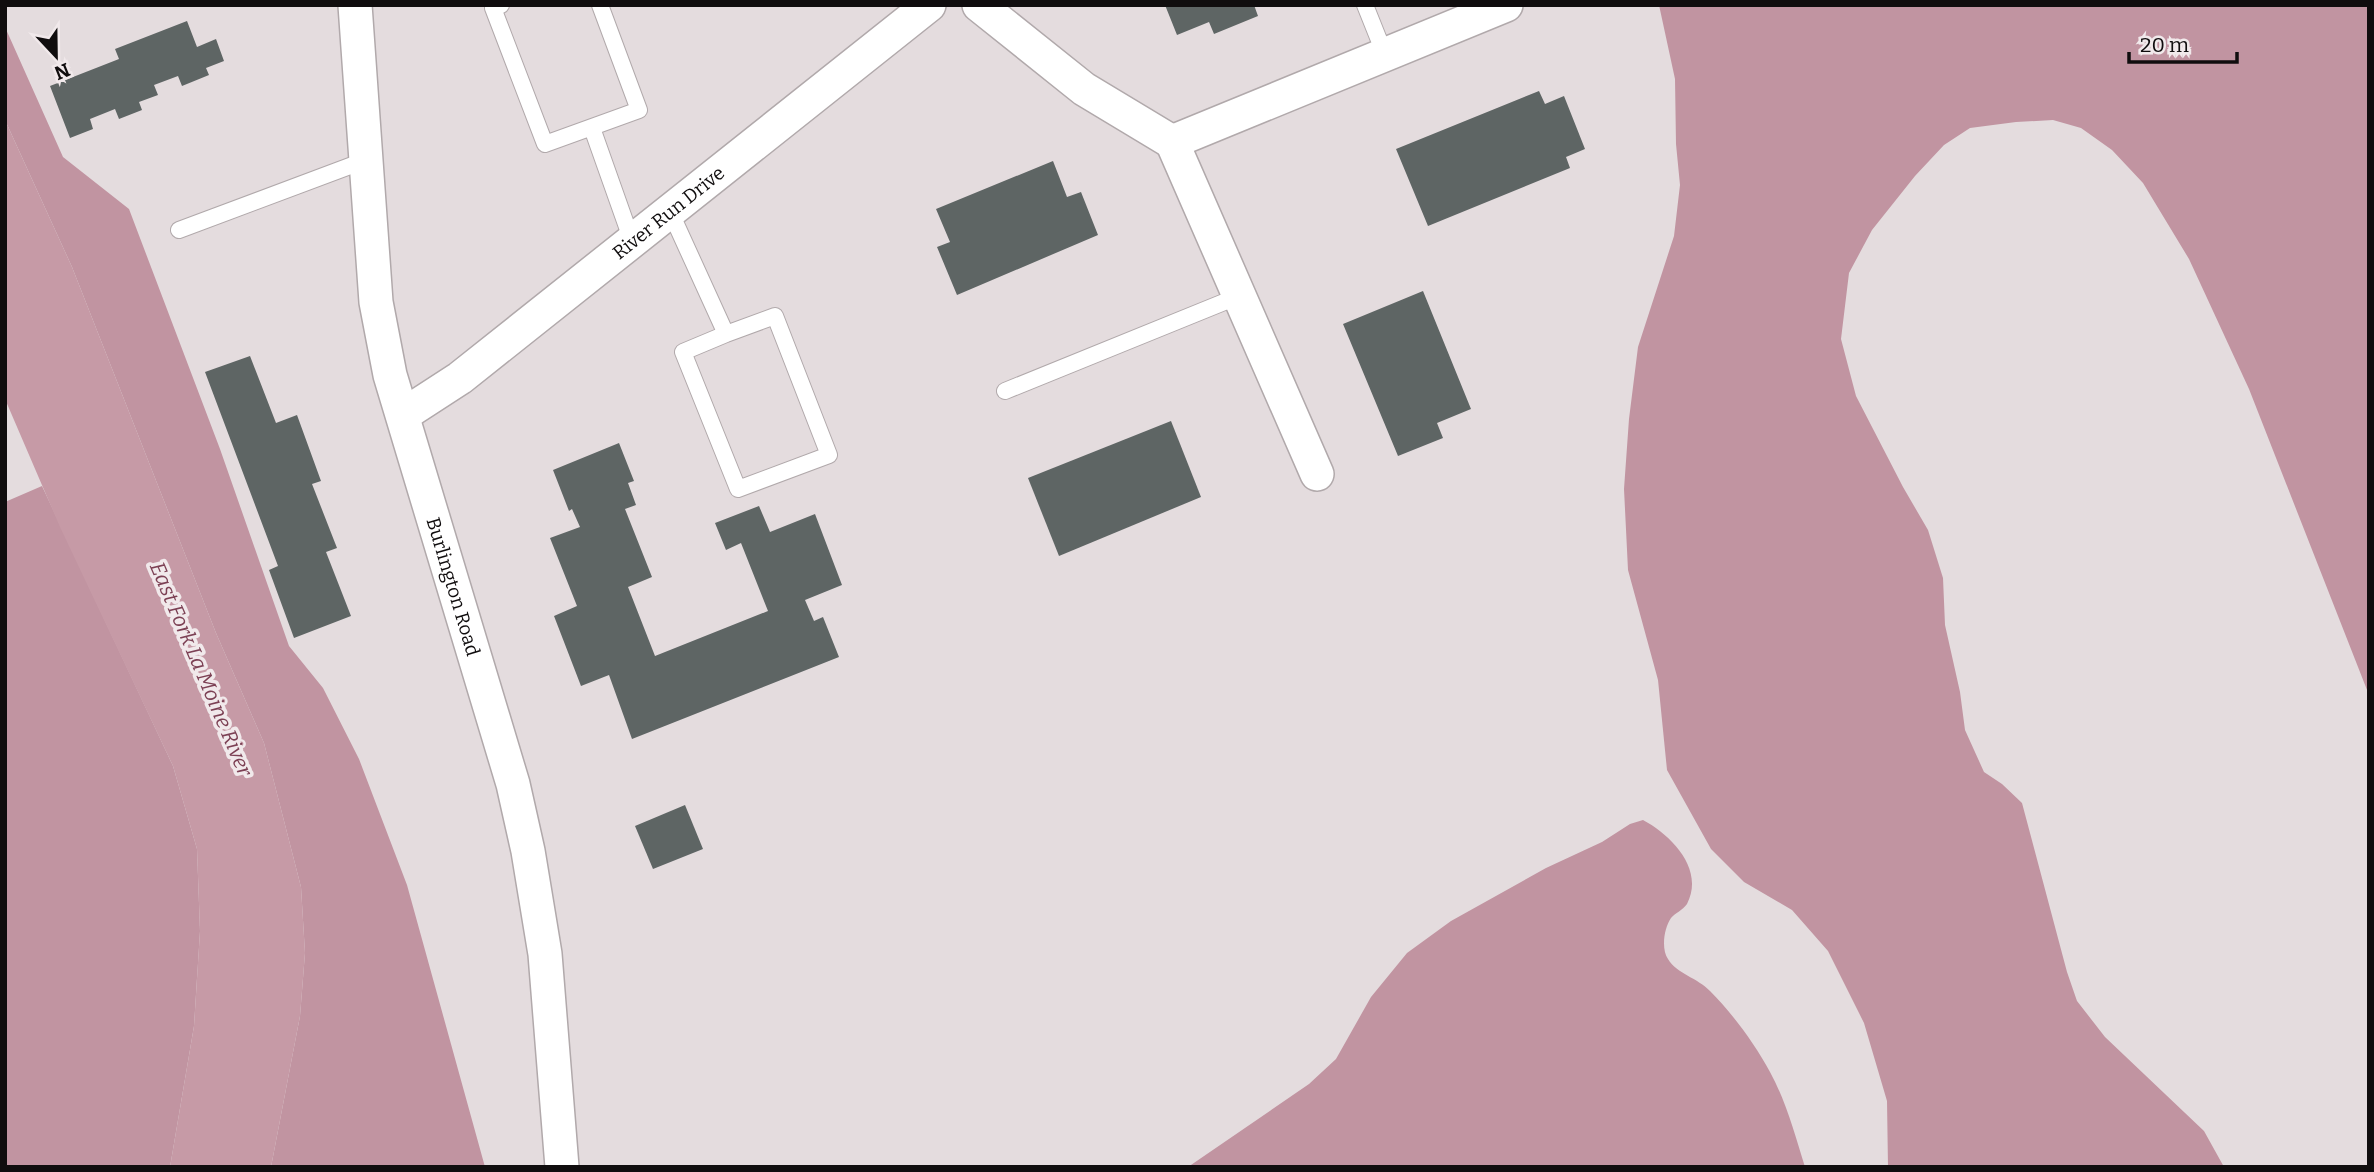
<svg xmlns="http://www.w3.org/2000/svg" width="2374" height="1172" viewBox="0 0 2374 1172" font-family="Bitter,serif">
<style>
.forest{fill:#c194a1}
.water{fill:#c69aa6}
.building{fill:#5e6564}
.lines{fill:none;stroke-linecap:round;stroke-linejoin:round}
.lane-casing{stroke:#b1a9ab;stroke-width:18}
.street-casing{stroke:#b1a9ab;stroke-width:36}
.lane{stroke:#fff;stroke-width:16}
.street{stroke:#fff;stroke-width:33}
.labels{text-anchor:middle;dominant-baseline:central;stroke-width:7;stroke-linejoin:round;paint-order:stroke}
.street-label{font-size:19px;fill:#100d0e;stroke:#f1e9eb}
.water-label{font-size:21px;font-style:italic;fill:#7c4054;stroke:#f1e9eb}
</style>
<rect width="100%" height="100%" fill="#e4dcde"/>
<g class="forest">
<path d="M1659 5H2369V695L2249 389 2189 259 2143 183 2112 150 2081 128 2053 120 2016 122 1970 128 1944 145 1915 176 1872 230 1849 273 1841 339 1856 396 1903 487 1928 530 1943 578 1945 625 1960 692 1965 730 1984 772 2002 784 2022 803 2067 972 2077 1001 2105 1037 2204 1131 2224 1167H1888L1887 1101 1864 1023 1828 951 1792 910 1744 882 1711 849 1667 770 1658 680 1628 570 1624 489 1629 419 1638 347 1674 236 1680 185 1676 144 1675 79Z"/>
<path d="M5 27 63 157 129 209 220 449 289 646 323 688 359 759 407 885 485 1167H271L300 1016 305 953 301 887 264 743 216 633 72 267 5 120Z"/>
<path d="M42 486 173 766 197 849 200 931 194 1026 170 1167H5V502Z"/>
<path d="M1643 820C1671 835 1705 869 1687 904 1683 910 1675 913 1671 918 1664 928 1661 949 1668 959 1677 974 1698 978 1710 991 1732 1013 1755 1044 1770 1072 1786 1101 1795 1135 1805 1167H1188L1309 1084 1336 1059 1371 997 1407 953 1451 921 1546 868 1602 842 1630 824Z"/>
</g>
<path class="water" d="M5 120 72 267 216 633 264 743 301 887 305 953 300 1016 271 1167H170L194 1026 200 931 197 849 173 766 60 527 5 399Z"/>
<g class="building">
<path d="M1165 5H1254L1258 16 1214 34 1209 22 1177 35Z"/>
<path d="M187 21 197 47 216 39 224 61 206 68 209 75 182 86 178 76 154 85 158 95 139 102 142 110 119 119 115 109 90 119 93 129 70 138 50 86 119 59 115 49Z"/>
<path d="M1539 91 1545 104 1564 96 1585 149 1566 157 1570 168 1428 226 1396 149Z"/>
<path d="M1053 161 1067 197 1081 192 1098 235 957 295 937 247 950 242 936 209Z"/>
<path d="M1423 291 1471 409 1437 423 1443 438 1398 456 1343 324Z"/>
<path d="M250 356 276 423 297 415 321 481 312 484 337 548 326 552 351 616 294 638 269 570 278 566 205 372Z"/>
<path d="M1171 421 1201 497 1059 556 1028 478Z"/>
<path d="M619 443 634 481 628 483 636 505 625 509 652 577 628 587 655 656 768 611 741 543 726 550 715 523 759 506 770 532 815 514 842 585 805 600 814 621 823 617 839 657 632 739 609 675 581 686 554 616 577 606 550 538 580 527 572 509 569 511 553 470Z"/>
<path d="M685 805 703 849 653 869 635 826Z"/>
</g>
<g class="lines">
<g class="lane-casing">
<g id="lane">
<path d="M501 5 493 8 545 144 639 110 600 5"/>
<path d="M1365 5 1385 55"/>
<path d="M592 128 632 241"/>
<path d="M670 211 726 334 683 352 738 489 829 455 775 316 726 334"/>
<path d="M179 230 366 160"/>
<path d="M1005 391 1239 296"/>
</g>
</g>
<g class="street-casing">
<g id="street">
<path id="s1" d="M355 5 376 302 390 375 513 784 528 851 545 954 562 1167"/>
<path d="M979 5 1084 89 1172 142"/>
<path d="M1172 142 1317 474"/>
<path d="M1172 142 1506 5"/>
<path id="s2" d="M403 415 460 378 929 5"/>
</g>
</g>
<use href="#lane" class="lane"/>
<use href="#street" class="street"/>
</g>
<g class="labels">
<g class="street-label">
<text stroke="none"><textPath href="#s2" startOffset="334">River Run Drive</textPath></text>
<text stroke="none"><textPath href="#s1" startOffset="593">Burlington Road</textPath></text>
</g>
<g class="water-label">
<text transform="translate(201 669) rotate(67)">East Fork La Moine River</text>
</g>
</g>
<rect width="2374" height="1172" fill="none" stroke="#100d0e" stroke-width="14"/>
<g transform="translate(56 56) rotate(158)" stroke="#f1e9eb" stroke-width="5" paint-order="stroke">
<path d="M0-5L12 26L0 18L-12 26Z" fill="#100d0e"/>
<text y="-10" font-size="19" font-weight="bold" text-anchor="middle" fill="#100d0e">N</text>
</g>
<path d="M2129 52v10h108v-10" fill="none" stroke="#100d0e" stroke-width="3.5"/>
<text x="2140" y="52" font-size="21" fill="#100d0e" stroke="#f1e9eb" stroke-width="5" paint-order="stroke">20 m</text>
</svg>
